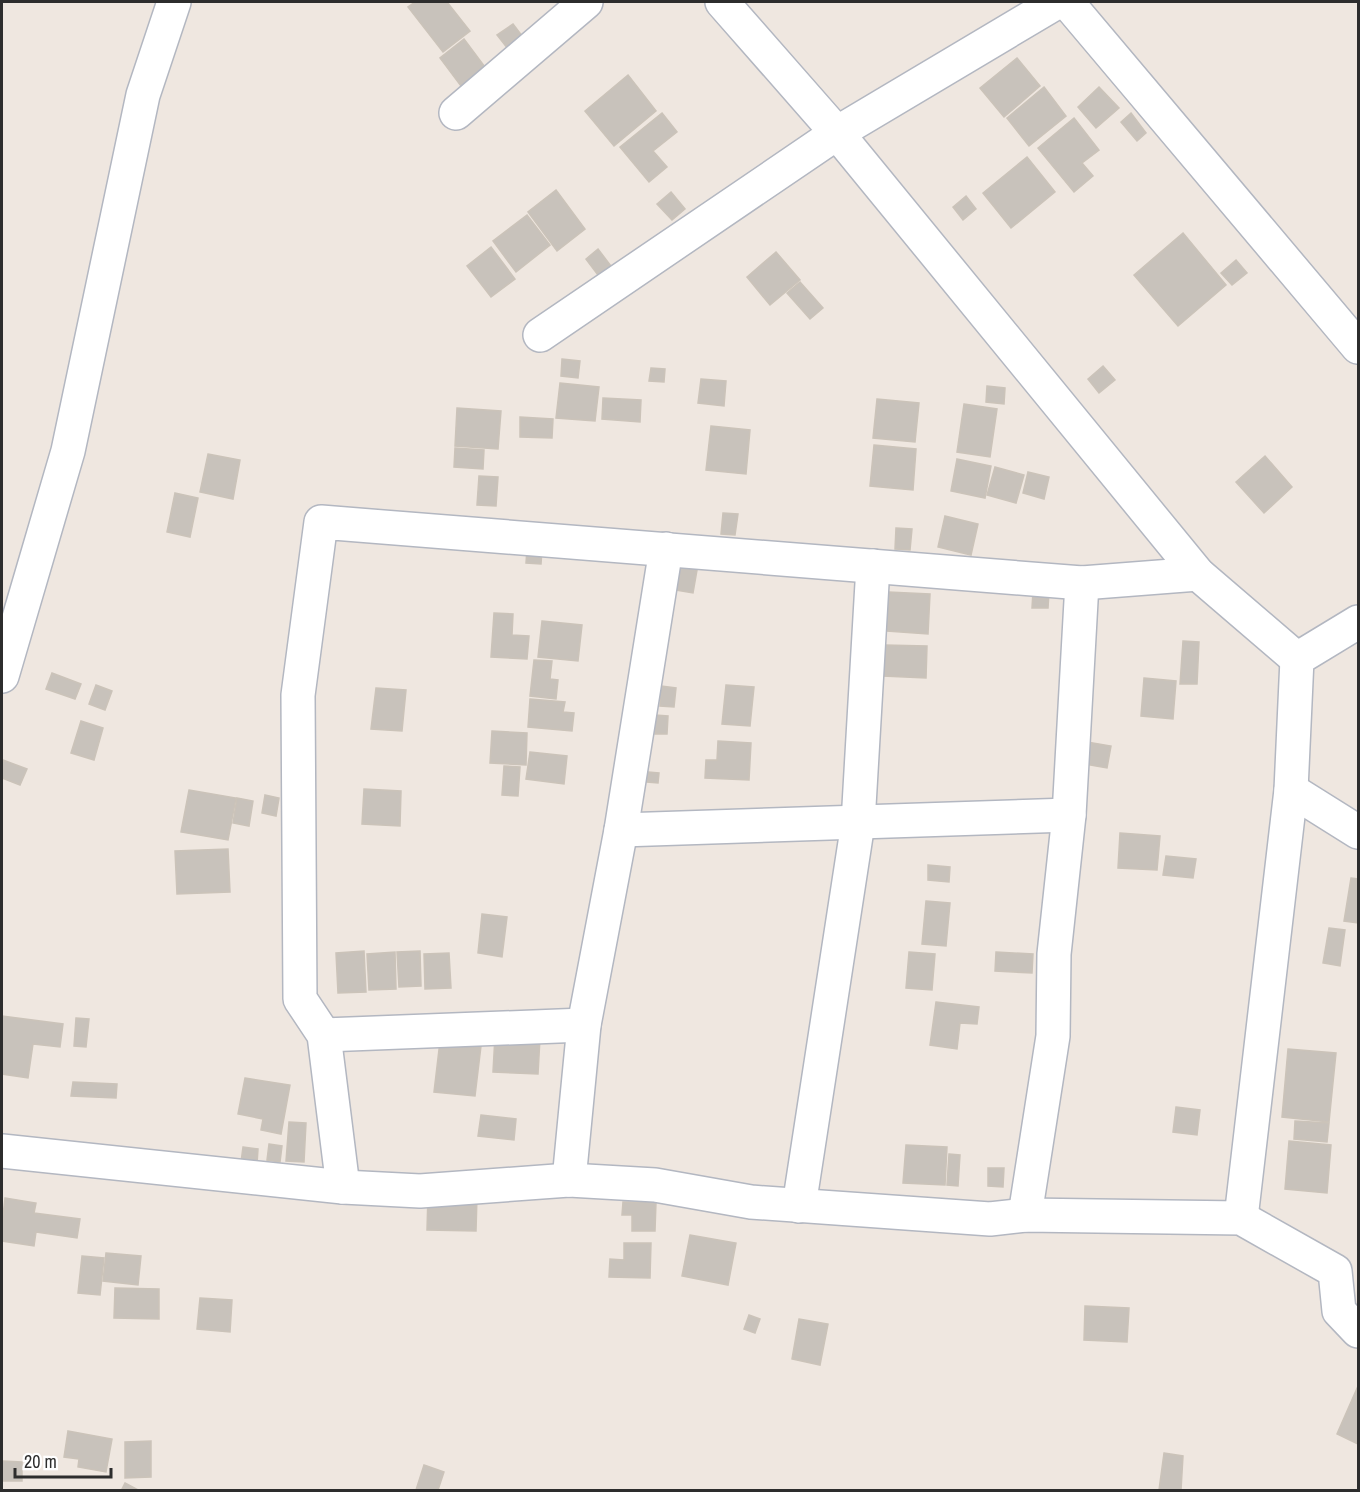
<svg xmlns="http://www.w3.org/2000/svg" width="1360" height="1492" viewBox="0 0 1360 1492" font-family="'Archivo Narrow',sans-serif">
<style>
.building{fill:#c8c2bb;stroke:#cbc3b9;stroke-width:1.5}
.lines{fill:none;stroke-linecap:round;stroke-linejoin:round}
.minor-casing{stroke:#b3b7c1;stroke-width:36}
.minor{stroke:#fff;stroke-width:33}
</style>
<rect width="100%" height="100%" fill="#efe7e0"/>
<g class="building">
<path d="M415 2H447L470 31 443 52 408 7Z"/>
<path d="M513 24 523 37 508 49 497 35Z"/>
<path d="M464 39 485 67 461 86 440 58Z"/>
<path d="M1017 58 1040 86 1004 117 980 88Z"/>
<path d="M628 75 656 111 614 146 585 111Z"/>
<path d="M1044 87 1066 116 1029 146 1007 118Z"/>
<path d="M1099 87 1119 108 1096 128 1078 107Z"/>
<path d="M662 113 677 132 653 151 667 167 649 182 620 147Z"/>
<path d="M1131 113 1146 133 1137 141 1121 122Z"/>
<path d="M1074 118 1099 150 1082 163 1093 176 1074 192 1038 148Z"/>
<path d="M1027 157 1055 192 1011 228 983 193Z"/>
<path d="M556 190 585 229 557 251 528 212Z"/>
<path d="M671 192 685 209 672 220 657 204Z"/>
<path d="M966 196 976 209 963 220 953 207Z"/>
<path d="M527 215 550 245 516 272 493 241Z"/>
<path d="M1183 233 1226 285 1178 326 1134 275Z"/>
<path d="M491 247 515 279 491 297 467 266Z"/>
<path d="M598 249 614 270 601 279 586 259Z"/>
<path d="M776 252 800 280 770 305 747 277Z"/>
<path d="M1236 260 1247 273 1232 285 1221 273Z"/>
<path d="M800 282 823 308 810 319 787 293Z"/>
<path d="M562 359 580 361 578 378 561 376Z"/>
<path d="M1103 366 1115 380 1099 393 1088 379Z"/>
<path d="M651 368 665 369 664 382 649 381Z"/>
<path d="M701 379 726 381 724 406 698 403Z"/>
<path d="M560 383 599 387 595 421 556 418Z"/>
<path d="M987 386 1005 388 1004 404 986 402Z"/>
<path d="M603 398 641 400 640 422 602 419Z"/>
<path d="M877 399 919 403 915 442 873 438Z"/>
<path d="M964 404 997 409 990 457 957 452Z"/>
<path d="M457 408 501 411 498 449 455 446Z"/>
<path d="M520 417 553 419 552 438 520 437Z"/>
<path d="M711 426 750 430 746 474 706 470Z"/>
<path d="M874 445 916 449 913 490 870 486Z"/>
<path d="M455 448 484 450 483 469 454 467Z"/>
<path d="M208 454 240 460 233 499 200 492Z"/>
<path d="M1265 456 1292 487 1264 513 1236 482Z"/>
<path d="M957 459 991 466 985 498 951 491Z"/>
<path d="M995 467 1024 475 1016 503 987 495Z"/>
<path d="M1028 472 1049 477 1044 499 1023 493Z"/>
<path d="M479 476 498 477 496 506 477 505Z"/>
<path d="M175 493 198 498 190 537 167 532Z"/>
<path d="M723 513 738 514 735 535 721 534Z"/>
<path d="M945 516 978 524 971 555 938 547Z"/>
<path d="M896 528 912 529 910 550 895 549Z"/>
<path d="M527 549 542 550 541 564 526 563Z"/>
<path d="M679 566 697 570 693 593 675 590Z"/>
<path d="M1033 591 1049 592 1048 608H1032Z"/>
<path d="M888 592 930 594 928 634 887 631Z"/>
<path d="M494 613 513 614 512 635 529 636 527 659 491 657Z"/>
<path d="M542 621 582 625 578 661 538 657Z"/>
<path d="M1183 641 1199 642 1197 684H1180Z"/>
<path d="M884 645 927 646 926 678 883 676Z"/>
<path d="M534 660 552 661 550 679 558 680 556 699 530 696Z"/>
<path d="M52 673 81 684 75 699 46 689Z"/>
<path d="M1144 678 1176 681 1173 719 1141 716Z"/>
<path d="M96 685 112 691 105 710 89 704Z"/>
<path d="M726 685 754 687 750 726 722 724Z"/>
<path d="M661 686 676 688 674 707 660 706Z"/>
<path d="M376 688 406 690 402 731 371 729Z"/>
<path d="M530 699 565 702 563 712 574 713 572 731 528 727Z"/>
<path d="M655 715 668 716 667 734H655Z"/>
<path d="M81 721 103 728 94 760 71 753Z"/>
<path d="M492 731 527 733 526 765 490 763Z"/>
<path d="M718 741 751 743 749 780 705 778 706 760H717Z"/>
<path d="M1087 742 1111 746 1107 768 1084 764Z"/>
<path d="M530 752 567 756 564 784 526 779Z"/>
<path d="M3 760 27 769 20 785 2 778Z"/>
<path d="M504 766 520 767 518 796 502 795Z"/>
<path d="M648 772 659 773 658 783 647 782Z"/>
<path d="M364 789 401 791 400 826 362 824Z"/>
<path d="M189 790 236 798 228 840 181 832Z"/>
<path d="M265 795 279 798 276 816 262 813Z"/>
<path d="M237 798 253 801 249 826 233 823Z"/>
<path d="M1120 833 1160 836 1157 870 1118 868Z"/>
<path d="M228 849 230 892 177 894 175 851Z"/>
<path d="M1166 856 1196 859 1193 878 1163 875Z"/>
<path d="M928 865 950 867 949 882 928 880Z"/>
<path d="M1351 878 1358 879V923L1344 921Z"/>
<path d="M926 901 950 903 946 946 922 944Z"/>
<path d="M482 914 507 917 502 957 478 953Z"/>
<path d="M1329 928 1345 930 1340 966 1323 963Z"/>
<path d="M364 951 366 992 338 993 336 953Z"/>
<path d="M420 951 421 986 399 987 397 952Z"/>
<path d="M395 952 396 989 369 990 367 954Z"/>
<path d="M909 952 935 954 932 990 906 988Z"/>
<path d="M996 952 1033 954 1032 973 995 971Z"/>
<path d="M449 953 451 988 425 989 424 954Z"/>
<path d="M936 1002 979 1007 977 1024 960 1023 957 1049 930 1045Z"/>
<path d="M2 1016 63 1024 60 1047 33 1044 28 1078 2 1074Z"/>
<path d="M76 1018 89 1019 86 1047 74 1046Z"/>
<path d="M495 1036 540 1038 538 1074 493 1072Z"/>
<path d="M440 1041 481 1046 475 1096 434 1092Z"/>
<path d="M1288 1049 1336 1053 1329 1122 1282 1117Z"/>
<path d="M245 1078 290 1085 281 1134 261 1130 263 1119 238 1114Z"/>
<path d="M73 1082 117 1084 116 1098 71 1096Z"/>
<path d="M1176 1107 1200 1110 1197 1135 1173 1132Z"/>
<path d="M481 1115 516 1119 514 1140 478 1136Z"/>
<path d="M1295 1121 1329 1123 1327 1142 1294 1139Z"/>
<path d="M289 1122 306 1123 304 1162 286 1161Z"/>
<path d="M1289 1141 1331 1145 1327 1193 1285 1189Z"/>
<path d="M269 1144 282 1146 280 1162 267 1160Z"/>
<path d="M906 1145 947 1147 945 1185 903 1183Z"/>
<path d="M243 1147 258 1149 257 1164 241 1162Z"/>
<path d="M949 1154 960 1155 958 1186 947 1185Z"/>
<path d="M988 1168H1004L1003 1187 988 1186Z"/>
<path d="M428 1195 477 1196 476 1231 427 1230Z"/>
<path d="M5 1198 36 1203 34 1213 80 1219 77 1238 36 1232 34 1246 2 1241V1224Z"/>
<path d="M623 1202H656L655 1231H632V1215H622Z"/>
<path d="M690 1235 736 1243 728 1285 682 1276Z"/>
<path d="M624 1243H651L650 1278 609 1277 610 1259 624 1260Z"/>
<path d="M106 1253 141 1256 138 1285 103 1281Z"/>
<path d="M82 1256 104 1258 100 1295 78 1293Z"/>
<path d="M115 1288 159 1289V1319L114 1318Z"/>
<path d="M200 1298 232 1300 230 1332 197 1329Z"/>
<path d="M1085 1306 1129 1308 1127 1342 1084 1340Z"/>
<path d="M749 1315 760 1319 755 1333 744 1329Z"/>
<path d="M799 1319 828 1324 820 1365 792 1359Z"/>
<path d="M1358 1386V1444L1337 1434Z"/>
<path d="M68 1431 112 1439 106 1472 78 1467 79 1459 64 1457Z"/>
<path d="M151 1441V1477L125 1478V1442Z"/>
<path d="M1164 1453 1183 1456 1181 1490H1159Z"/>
<path d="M2 1461 22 1462V1481H2Z"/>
<path d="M424 1465 444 1472 438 1490H416Z"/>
<path d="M125 1483 138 1490 122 1489Z"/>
</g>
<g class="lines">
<g class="minor-casing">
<g id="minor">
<path d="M722 2 837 133 1198 574 1297 659"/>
<path d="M1067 2 1358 347"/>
<path d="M456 113 586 2"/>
<path d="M540 335 837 133 1057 2"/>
<path d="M2 676 68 451 143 95 174 2"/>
<path d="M1291 790 1358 832"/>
<path d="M621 830 1069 815"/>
<path d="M324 1035 584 1025"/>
<path d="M2 1151 343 1187 420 1191 569 1180 655 1185 751 1202 990 1219 1025 1215 1241 1218 1335 1271 1339 1311 1358 1331"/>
<path d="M569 1180 584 1025 621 830 666 549"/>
<path d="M343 1187 324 1035 300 999 298 695 321 522 1082 583 1198 574"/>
<path d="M799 1206 858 823 873 566"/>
<path d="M1025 1215 1053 1036 1054 954 1069 815 1082 583"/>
<path d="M1241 1218 1291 790 1297 659 1358 622"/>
</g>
</g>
<use href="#minor" class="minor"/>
</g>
<rect width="1360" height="1492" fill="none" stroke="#2d2d2d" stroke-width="6"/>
<path d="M15 1468v9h96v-9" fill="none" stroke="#2d2d2d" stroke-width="3"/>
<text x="24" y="1468" font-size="18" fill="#2d2d2d" stroke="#ffffff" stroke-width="4.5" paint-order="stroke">20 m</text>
</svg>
